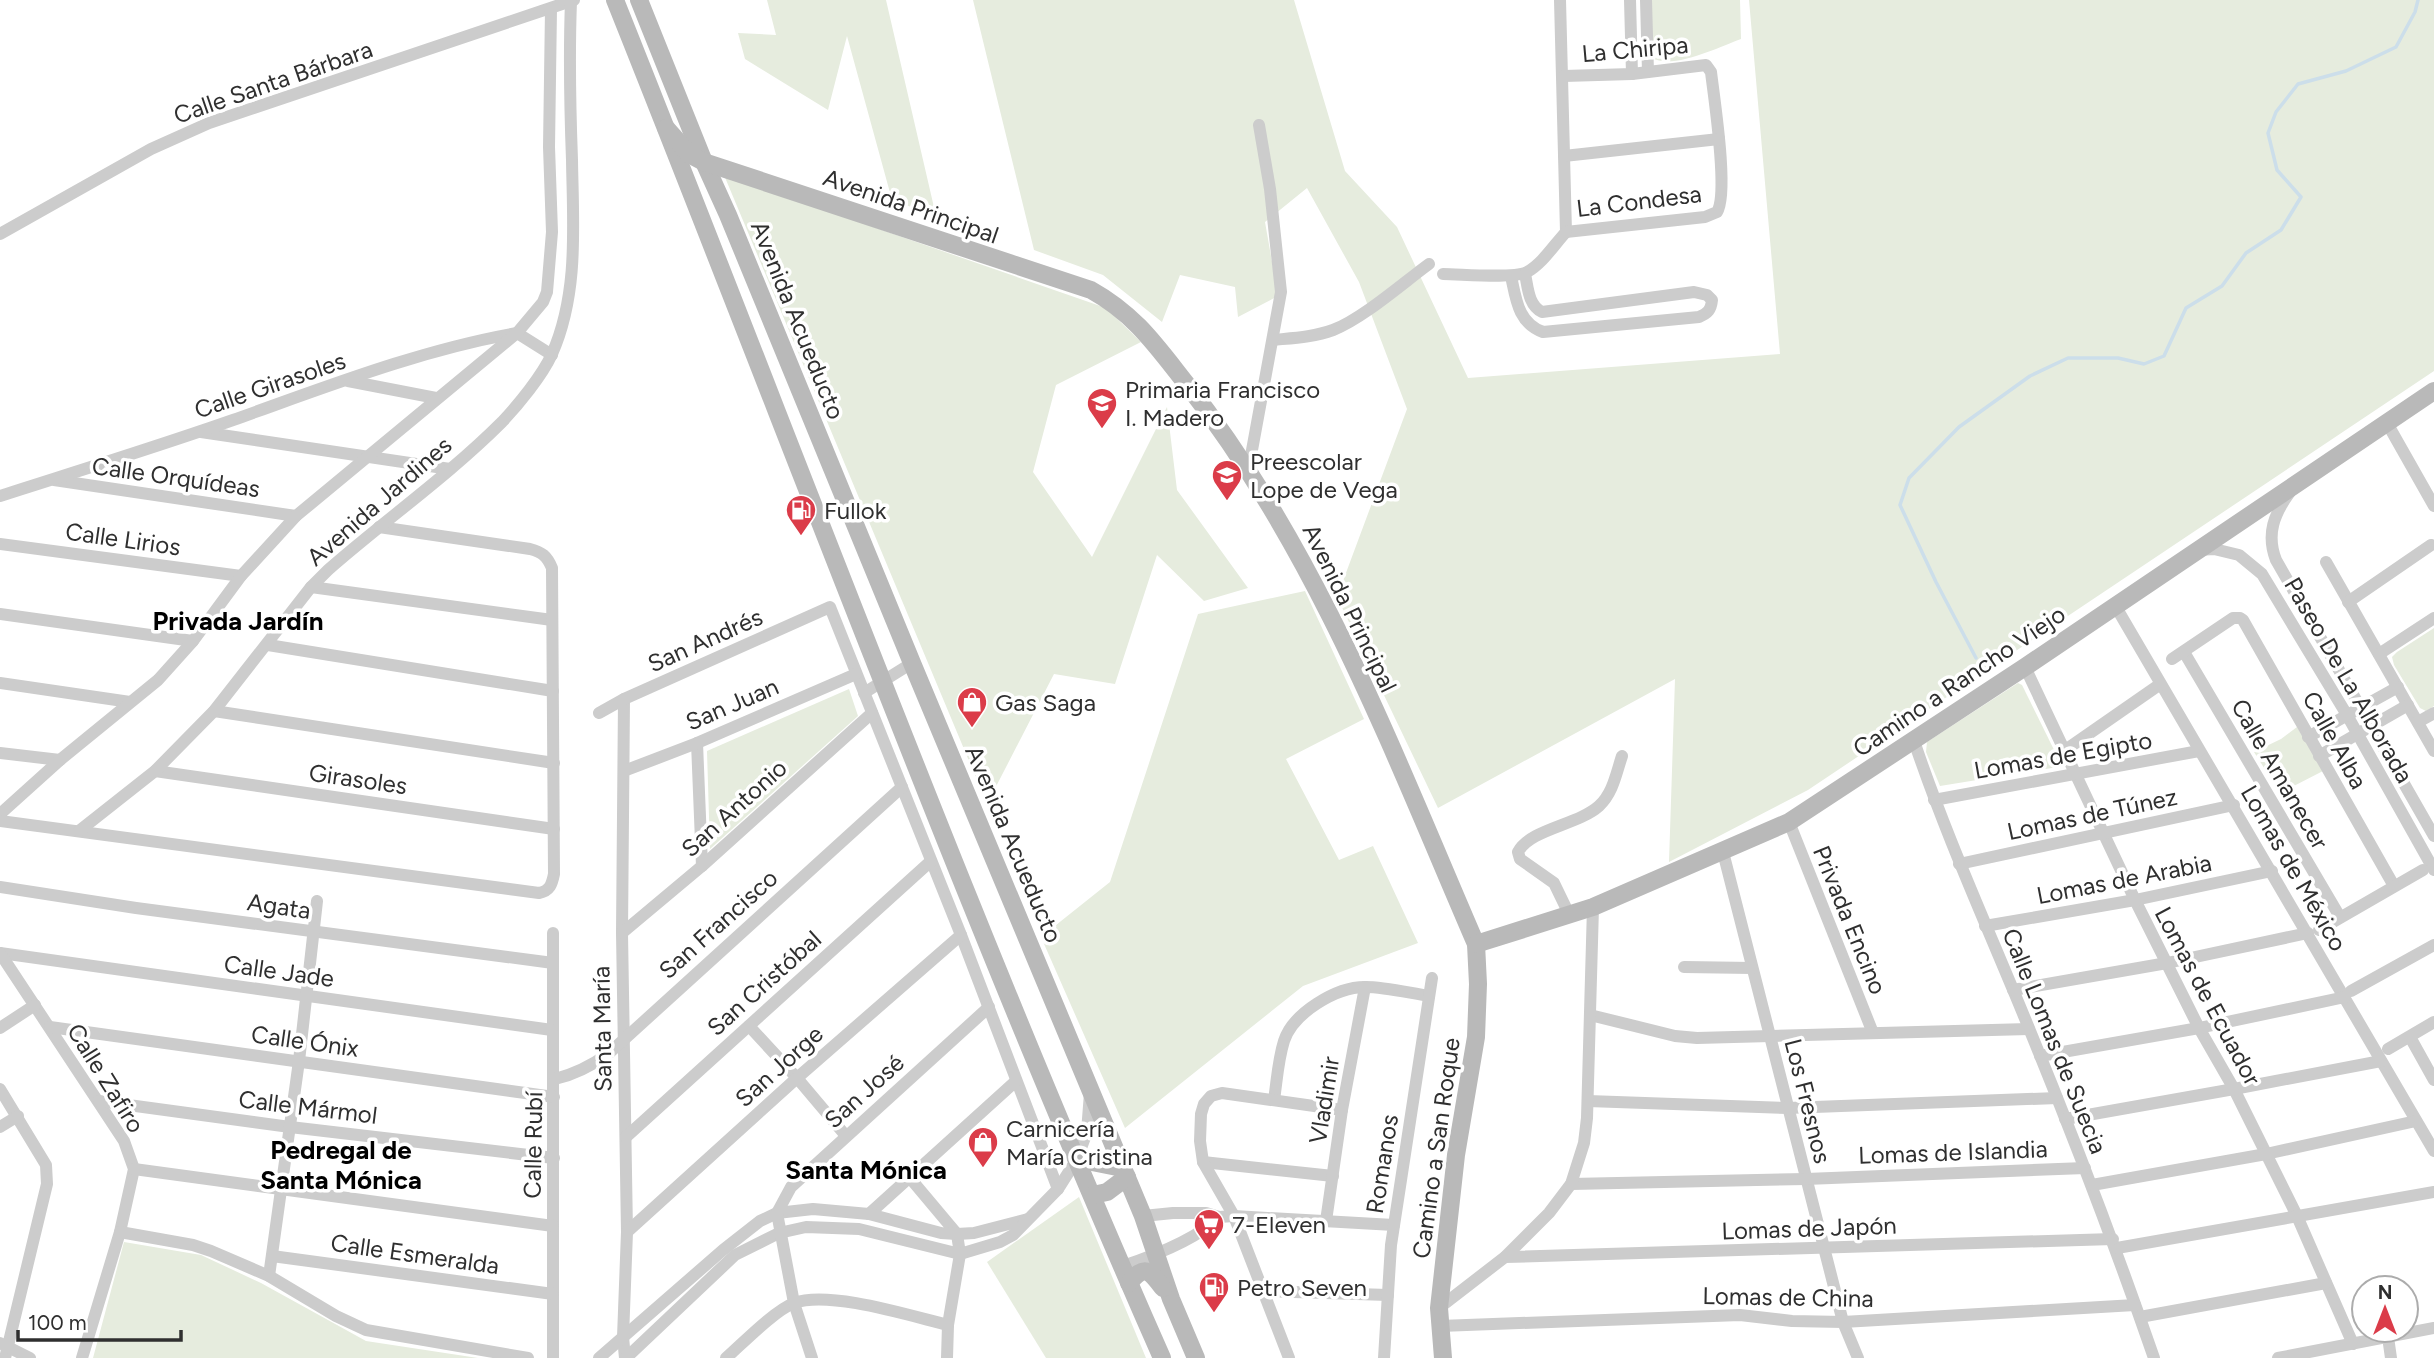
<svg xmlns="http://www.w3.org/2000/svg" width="2434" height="1358" viewBox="0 0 2434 1358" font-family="Figtree,sans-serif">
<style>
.green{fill:#e6ecde}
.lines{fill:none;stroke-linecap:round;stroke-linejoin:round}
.stream{stroke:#ccdeea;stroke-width:3.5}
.street{stroke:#ccc;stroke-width:12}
.secondary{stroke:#b9b9b9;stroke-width:18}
.labels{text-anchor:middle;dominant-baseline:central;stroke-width:7;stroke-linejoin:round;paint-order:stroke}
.street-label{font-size:24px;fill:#2f2f2f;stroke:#fff}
.poi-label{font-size:24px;fill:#2f2f2f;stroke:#fff;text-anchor:start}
.neighbourhood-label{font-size:26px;font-weight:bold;fill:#000;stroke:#fff}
</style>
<rect width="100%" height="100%" fill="#fff"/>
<g class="green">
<path d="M767 0H886L936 216 892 200 847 36 828 110 745 59 738 33 776 35Z"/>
<path d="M973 0H1294L1345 171 1397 227 1468 378 1780 354 1749 0H2434V371L1808 790 1669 862 1675 679 1438 808 1337 597 1407 409 1359 282 1307 188 1265 222 1278 296 1238 317 1235 287 1180 275 1162 322 1103 275 1034 250Z"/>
<path d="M1651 0H1740L1741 39C1719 47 1673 70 1652 58Z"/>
<path d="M724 175 1106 308 1141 342 1056 385 1033 472 1092 557 1167 407 1177 490 1248 588 1204 601 1157 555 1115 684 1054 674 987 804Z"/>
<path d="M1305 591 1364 719 1286 759 1339 860 1373 846 1418 943 1303 986 1125 1128 1041 937 1110 882 1198 614Z"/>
<path d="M2434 628V706L2426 711 2420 708 2394 665 2392 657 2397 652Z"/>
<path d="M2018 683 2022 685 2060 762 2058 767 1940 786 1926 752 1927 742Z"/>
<path d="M849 689 858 716 710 849 707 751Z"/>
<path d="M2297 727 2323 771 2280 793 2254 752 2281 739Z"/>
<path d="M1079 1197 1146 1358H1046L987 1262Z"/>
<path d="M124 1242 201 1255 261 1283 366 1341 478 1358H93Z"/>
</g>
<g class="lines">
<path class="stream" d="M1976 658 1936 582 1900 505 1909 478 1959 427 2030 376 2068 358H2118L2144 364 2164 356 2186 308 2222 286 2246 253 2281 230 2301 197 2277 170 2268 133 2276 112 2298 84 2346 71 2396 47 2415 12 2418 0"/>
<g class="street">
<path d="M1560 0 1566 232"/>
<path d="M1630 0 1632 74"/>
<path d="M1646 0 1648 72"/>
<path d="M1564 76 1632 74 1706 65 1711 72C1714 98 1729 193 1717 212L1705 217 1566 232"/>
<path d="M1564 156 1719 139"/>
<path d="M0 234 151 149 209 123 574 0"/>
<path d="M1443 274C1461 274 1514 279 1527 272 1542 264 1554 245 1566 232"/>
<path d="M1511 276C1516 299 1518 323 1543 332L1699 317C1708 313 1711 310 1712 300L1707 295 1694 292 1542 312C1528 305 1528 287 1525 274"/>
<path d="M1273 340C1293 338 1314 337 1333 330 1362 319 1403 283 1429 264"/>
<path d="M348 381 436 398"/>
<path d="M2387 423 2434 506"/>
<path d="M201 432 450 469"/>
<path d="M1248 472 1281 292 1270 189 1259 125"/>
<path d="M54 480 296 516"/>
<path d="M2290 492C2274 514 2266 534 2276 560L2434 836"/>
<path d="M0 496C78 471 156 447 233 420 326 387 420 350 517 333L552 355"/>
<path d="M0 544 241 576"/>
<path d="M2198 550 2214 549 2239 555 2262 574 2347 715 2434 870"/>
<path d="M2326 562 2434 751"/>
<path d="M311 587 552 620"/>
<path d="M2348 602 2431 545"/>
<path d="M2116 607 2434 1151"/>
<path d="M0 614 193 641"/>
<path d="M268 645 553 691"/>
<path d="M2184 652 2340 917"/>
<path d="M2379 654 2434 618"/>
<path d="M2172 659 2233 618H2240L2243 620 2394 886"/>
<path d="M2025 667 2135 900 2199 1028 2234 1089 2297 1216 2353 1344"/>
<path d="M0 683 130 702"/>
<path d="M864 693 912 663"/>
<path d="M624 699 622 933 627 1232 623 1337 625 1358"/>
<path d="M214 711 554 763"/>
<path d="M599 713 624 699 830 607 961 935 1058 1189"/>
<path d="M2418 722 2434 713"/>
<path d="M2308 737 2398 687"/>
<path d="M1914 741C1943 827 1979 908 2014 992 2064 1112 2111 1234 2154 1358"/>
<path d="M697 743 702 866"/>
<path d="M2064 751 2159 685"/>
<path d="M0 753 60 760"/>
<path d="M2319 756 2408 705"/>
<path d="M155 771 554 829"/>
<path d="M624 771 697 743 856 674"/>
<path d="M1934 800 2199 751"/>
<path d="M0 814 60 760 158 680 193 641 241 576 296 516 517 333 543 302 547 292 552 232 549 147 551 9"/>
<path d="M0 821 539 893C550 891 552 884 554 874L552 568C547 556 542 552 530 549L379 527"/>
<path d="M1789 822 1873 1033"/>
<path d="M79 831 155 771 214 711 311 587 328 570C385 520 448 476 502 422 518 405 542 376 552 354 579 293 573 225 572 160 570 107 569 54 571 1"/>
<path d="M1723 852 1843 1322 1858 1358"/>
<path d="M1959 864 2234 805"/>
<path d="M0 887 136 908 553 963"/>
<path d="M1569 914 1554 883 1520 859 1518 852C1530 829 1578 825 1599 806 1613 793 1616 774 1622 756"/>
<path d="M1985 926 2135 900 2272 871"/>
<path d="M2319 930 2423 870"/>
<path d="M553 933V1358"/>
<path d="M622 933 702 866 872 713"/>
<path d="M0 953 552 1030"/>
<path d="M0 953 124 1141 134 1169 120 1232 82 1358"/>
<path d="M1684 967 1752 968"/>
<path d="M2013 990 2167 963 2308 933"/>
<path d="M2351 991 2434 945"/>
<path d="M1590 1015 1675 1036 1697 1038 2029 1029"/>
<path d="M749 1026 797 1078 846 1136"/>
<path d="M50 1027 554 1097"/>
<path d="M0 1028 35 1005"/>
<path d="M2410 1037 2434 1080"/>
<path d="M2388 1049 2434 1022"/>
<path d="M2040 1056 2199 1028 2345 997"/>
<path d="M555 1079C576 1074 591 1066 608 1054L902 787"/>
<path d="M0 1089 46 1165 47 1184 5 1358"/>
<path d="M1274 1100C1277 1080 1278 1060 1284 1041 1293 1013 1336 987 1365 987 1386 987 1409 993 1429 996"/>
<path d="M99 1101 290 1127 554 1158"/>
<path d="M1588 1101 1788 1108 2057 1098"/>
<path d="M2065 1119 2234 1089 2381 1061"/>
<path d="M0 1127 18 1116"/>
<path d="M626 1137 931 861"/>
<path d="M1203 1162 1333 1176"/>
<path d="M134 1169 553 1226"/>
<path d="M910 1178 957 1234 960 1254 948 1325 947 1358"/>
<path d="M1571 1184 1806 1179 2085 1168"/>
<path d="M2092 1185 2266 1154 2416 1121"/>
<path d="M869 1214 1016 1081"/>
<path d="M1143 1216 1173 1213H1206L1219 1217 1234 1216 1394 1225"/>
<path d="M1326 1221 1342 1110 1365 987"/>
<path d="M120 1232 193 1245 211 1251 269 1276 336 1316 366 1330 528 1358"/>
<path d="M627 1232 797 1078 961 935"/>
<path d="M2117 1248 2434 1192"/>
<path d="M272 1256 553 1294"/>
<path d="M1505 1257 2113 1239"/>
<path d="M1123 1266C1153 1256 1196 1240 1219 1217"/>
<path d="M269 1276 299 1061 317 901"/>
<path d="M1263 1291 1388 1295"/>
<path d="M1439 1308 1505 1257 1549 1213 1571 1184 1584 1143 1587 1118 1593 907"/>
<path d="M2140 1317 2326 1283"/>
<path d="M1440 1326 1740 1315 1792 1321 1843 1322 2135 1305"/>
<path d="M2388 1337 2391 1358"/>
<path d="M0 1343 30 1358"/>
<path d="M599 1358 723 1250 760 1221 777 1213 813 1209 869 1214 941 1233 957 1234 974 1233 1028 1219"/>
<path d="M626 1358 735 1255 779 1233 806 1227 859 1229 960 1254 1000 1242 1013 1235 1058 1189 1077 1159 1087 1132 1090 1093"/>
<path d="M726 1358C743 1343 774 1311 794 1303 829 1290 911 1316 948 1325"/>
<path d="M812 1358 794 1303 777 1213 791 1187 989 1007"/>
<path d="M1289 1358 1234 1216 1203 1162 1200 1141 1201 1114 1204 1104 1211 1096 1222 1093 1342 1110"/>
<path d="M1384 1358 1391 1245 1432 978"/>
<path d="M2278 1358 2434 1328"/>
</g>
<g class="secondary">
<path d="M615 0C796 453 965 912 1162 1358"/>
<path d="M639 0 704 162 728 215 912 663 1143 1216 1171 1299 1196 1358"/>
<path d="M666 128 689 154 704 162 1091 290C1136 315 1157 347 1188 386 1318 552 1393 752 1476 944L1478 984 1476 1037 1456 1155 1439 1308 1443 1358"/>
<path d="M1476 944 1593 907 1789 822 2025 667 2434 391"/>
<path d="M1077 1159 1122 1168"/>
<path d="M1093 1195 1107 1192 1127 1177"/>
<path d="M1129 1283C1145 1264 1149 1270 1163 1288"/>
</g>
</g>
<defs>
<g id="school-pin" transform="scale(1.575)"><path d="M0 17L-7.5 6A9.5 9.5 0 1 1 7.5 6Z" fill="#db3c49" stroke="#fff"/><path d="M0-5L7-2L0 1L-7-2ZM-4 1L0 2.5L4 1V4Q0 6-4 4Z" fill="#fff"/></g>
<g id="fuel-pin" transform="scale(1.575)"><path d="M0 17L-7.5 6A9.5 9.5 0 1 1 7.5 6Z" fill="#db3c49" stroke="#fff"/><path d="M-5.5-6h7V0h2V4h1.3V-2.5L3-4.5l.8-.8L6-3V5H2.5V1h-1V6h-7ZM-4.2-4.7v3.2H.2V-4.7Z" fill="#fff"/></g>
<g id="shop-pin" transform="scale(1.575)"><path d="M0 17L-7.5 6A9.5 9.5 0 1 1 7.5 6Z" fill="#db3c49" stroke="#fff"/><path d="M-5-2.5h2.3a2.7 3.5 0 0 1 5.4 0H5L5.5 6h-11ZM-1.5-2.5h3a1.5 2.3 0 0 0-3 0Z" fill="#fff"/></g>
<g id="supermarket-pin" transform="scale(1.575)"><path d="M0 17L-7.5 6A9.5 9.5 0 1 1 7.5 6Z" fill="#db3c49" stroke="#fff"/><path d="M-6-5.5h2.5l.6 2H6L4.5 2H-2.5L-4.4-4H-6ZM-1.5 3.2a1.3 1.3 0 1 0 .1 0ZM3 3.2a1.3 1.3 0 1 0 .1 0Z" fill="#fff"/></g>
</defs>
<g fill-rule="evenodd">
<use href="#school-pin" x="1102" y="403"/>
<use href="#school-pin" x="1227" y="475"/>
<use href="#fuel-pin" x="801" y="510"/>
<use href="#shop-pin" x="972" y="702"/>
<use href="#shop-pin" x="983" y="1142"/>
<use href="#supermarket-pin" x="1209" y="1224"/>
<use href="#fuel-pin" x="1214" y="1287"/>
</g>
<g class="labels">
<g class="street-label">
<text transform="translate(1635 49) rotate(-5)">La Chiripa</text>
<text transform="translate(273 82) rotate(-19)">Calle Santa Bárbara</text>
<text transform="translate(1639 201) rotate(-7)">La Condesa</text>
<text transform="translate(911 206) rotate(19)">Avenida Principal</text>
<text transform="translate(798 320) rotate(68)">Avenida Acueducto</text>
<text transform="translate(270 385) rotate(-19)">Calle Girasoles</text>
<text transform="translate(176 477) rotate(8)">Calle Orquídeas</text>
<text transform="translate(379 501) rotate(-41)">Avenida Jardines</text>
<text transform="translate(123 539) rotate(8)">Calle Lirios</text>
<text transform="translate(1350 608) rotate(64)">Avenida Principal</text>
<text transform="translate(705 640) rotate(-24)">San Andrés</text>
<text transform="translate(2349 680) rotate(60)">Paseo De La Alborada</text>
<text transform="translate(1959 681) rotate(-34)">Camino a Rancho Viejo</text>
<text transform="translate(732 704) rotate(-23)">San Juan</text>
<text transform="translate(2335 740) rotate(61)">Calle Alba</text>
<text transform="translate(2063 755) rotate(-10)">Lomas de Egipto</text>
<text transform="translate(2280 774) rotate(60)">Calle Amanecer</text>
<text transform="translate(358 779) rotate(8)">Girasoles</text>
<text transform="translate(734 808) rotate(-42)">San Antonio</text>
<text transform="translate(2092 814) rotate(-12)">Lomas de Túnez</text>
<text transform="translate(1014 844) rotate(67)">Avenida Acueducto</text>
<text transform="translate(2294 868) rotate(60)">Lomas de México</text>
<text transform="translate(2124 879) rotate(-11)">Lomas de Arabia</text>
<text transform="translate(279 906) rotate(8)">Agata</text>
<text transform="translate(1850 920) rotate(68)">Privada Encino</text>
<text transform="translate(718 924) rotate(-42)">San Francisco</text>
<text transform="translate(279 971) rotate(8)">Calle Jade</text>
<text transform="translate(764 983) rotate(-42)">San Cristóbal</text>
<text transform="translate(2208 996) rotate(62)">Lomas de Ecuador</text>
<text transform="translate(602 1029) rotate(-91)">Santa María</text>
<text transform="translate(305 1041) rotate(8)">Calle Ónix</text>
<text transform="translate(2055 1041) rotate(68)">Calle Lomas de Suecia</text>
<text transform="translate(779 1066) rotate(-42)">San Jorge</text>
<text transform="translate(106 1078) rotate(58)">Calle Zafiro</text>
<text transform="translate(864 1091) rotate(-42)">San José</text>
<text transform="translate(1324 1100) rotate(-81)">Vladimir</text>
<text transform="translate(1808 1101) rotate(76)">Los Fresnos</text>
<text transform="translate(308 1107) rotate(7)">Calle Mármol</text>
<text transform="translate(533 1145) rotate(-89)">Calle Rubí</text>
<text transform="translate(1436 1148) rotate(-82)">Camino a San Roque</text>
<text transform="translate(1953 1152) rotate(-2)">Lomas de Islandia</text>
<text transform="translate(1382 1164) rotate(-81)">Romanos</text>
<text transform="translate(1809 1228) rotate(-2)">Lomas de Japón</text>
<text transform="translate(415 1254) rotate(8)">Calle Esmeralda</text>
<text transform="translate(1788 1297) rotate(1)">Lomas de China</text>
</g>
<g class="poi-label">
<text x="1125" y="389">Primaria Francisco<tspan x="1125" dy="28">I. Madero</tspan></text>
<text x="1250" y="461">Preescolar<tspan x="1250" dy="28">Lope de Vega</tspan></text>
<text x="824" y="510">Fullok</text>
<text x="995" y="702">Gas Saga</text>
<text x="1006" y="1128">Carnicería<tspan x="1006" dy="28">María Cristina</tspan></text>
<text x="1232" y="1224">7-Eleven</text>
<text x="1237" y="1287">Petro Seven</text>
</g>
<g class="neighbourhood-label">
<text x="238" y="621">Privada Jardín</text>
<text x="341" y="1150">Pedregal de<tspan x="341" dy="30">Santa Mónica</tspan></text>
<text x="866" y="1170">Santa Mónica</text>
</g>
</g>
<g transform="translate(2385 1309)"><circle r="33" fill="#ffffff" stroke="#acacac" stroke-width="2"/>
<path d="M0-5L12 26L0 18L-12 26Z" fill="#db3c49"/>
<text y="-10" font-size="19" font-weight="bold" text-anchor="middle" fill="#2f2f2f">N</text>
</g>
<path d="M18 1330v10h163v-10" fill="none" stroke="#2f2f2f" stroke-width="3.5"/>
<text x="28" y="1330" font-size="21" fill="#2f2f2f" stroke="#ffffff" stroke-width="5" paint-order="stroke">100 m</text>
</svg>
